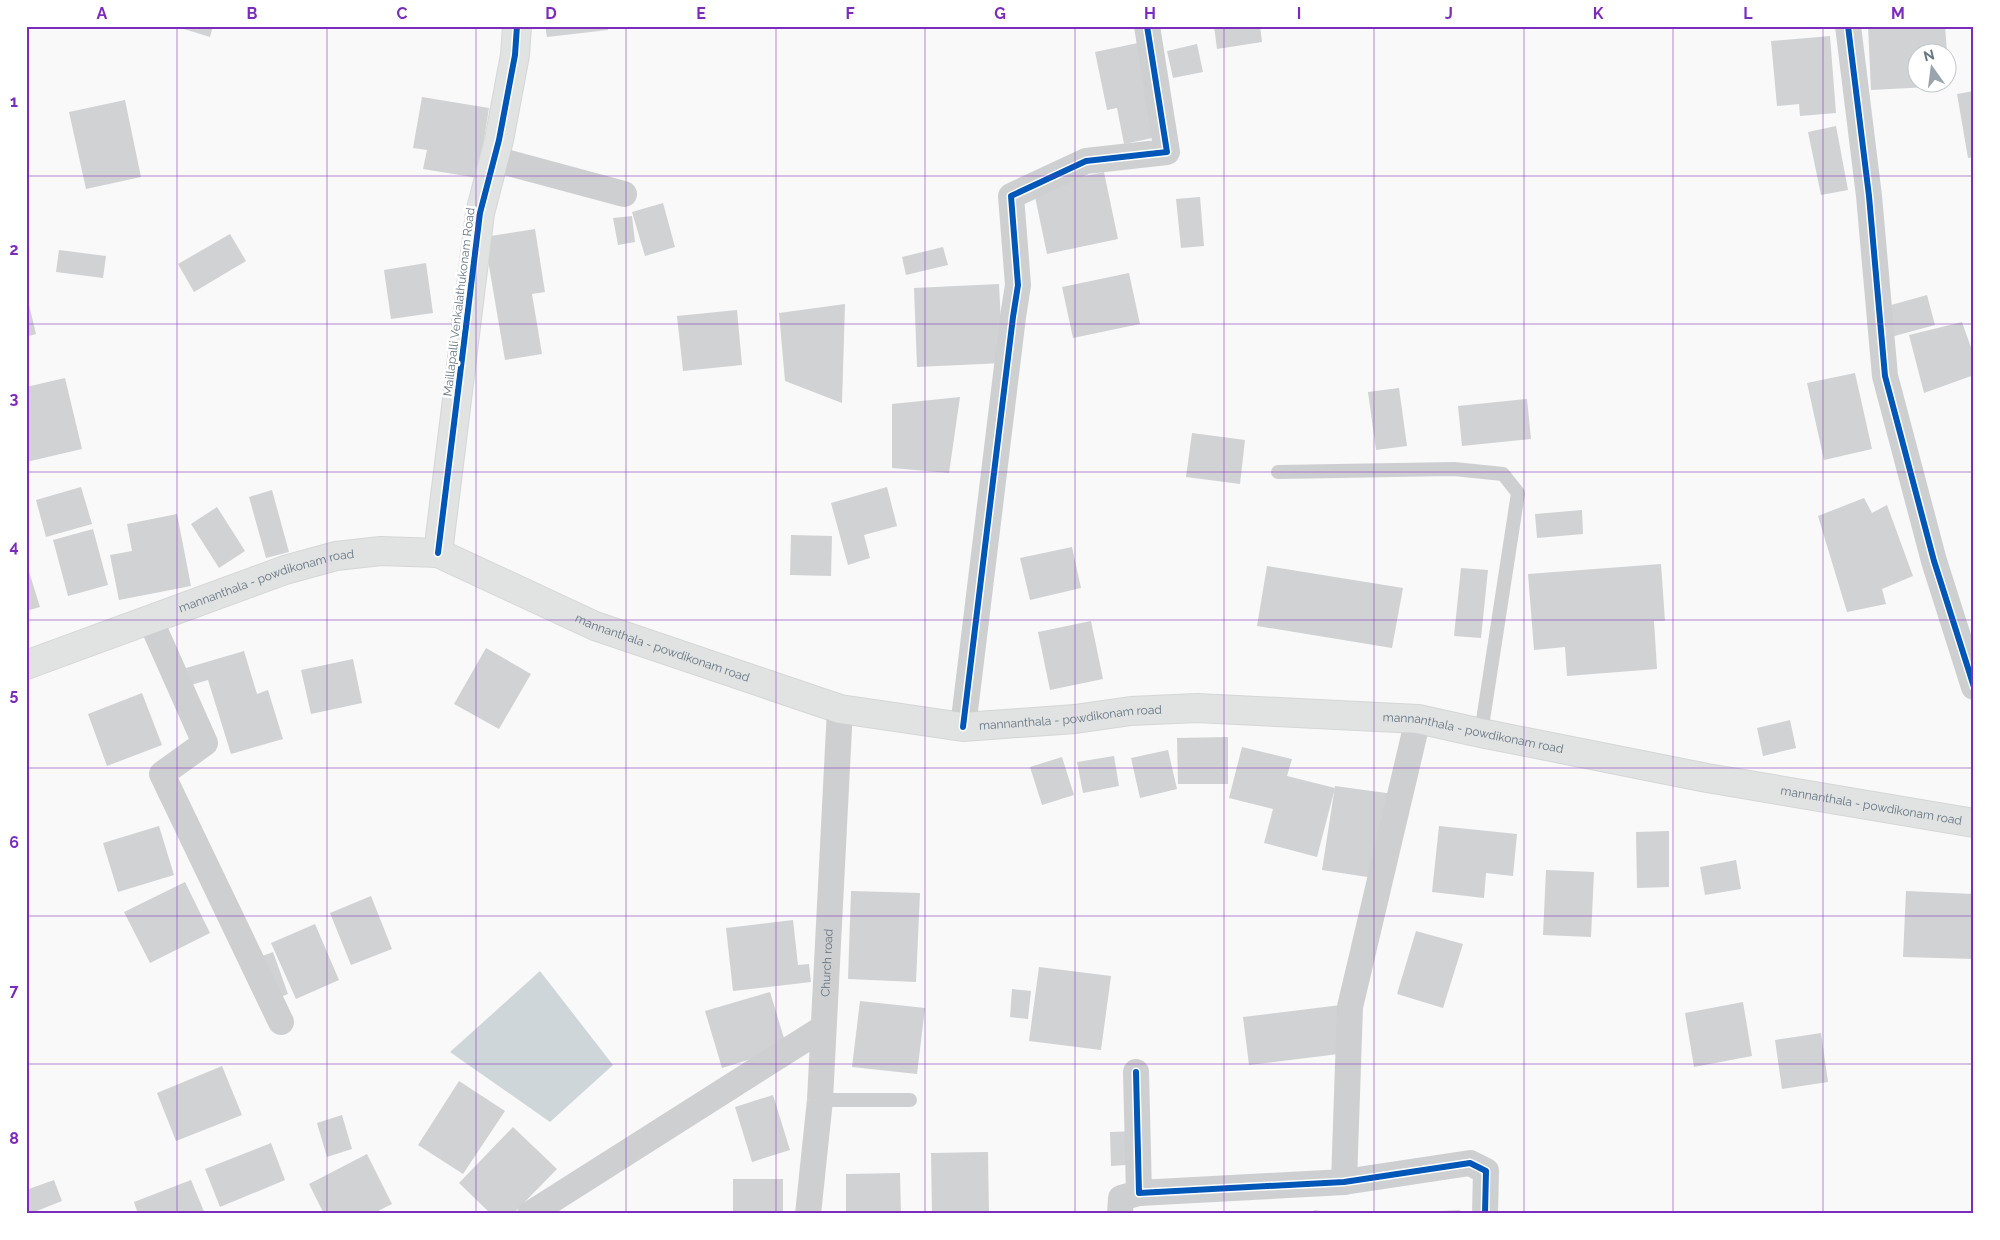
<svg xmlns="http://www.w3.org/2000/svg" width="2000" height="1240" viewBox="0 0 2000 1240" font-family="Raleway,sans-serif">
<style>
.water{fill:#ced6d9}
.building{fill:#d0d2d3}
.lines{fill:none;stroke-linecap:round;stroke-linejoin:round}
.secondary-casing{stroke:#d5d6d7;stroke-width:30}
.lane{stroke:#cecfd0;stroke-width:14}
.street{stroke:#cecfd0;stroke-width:26}
.secondary{stroke:#e1e2e2;stroke-width:28}
.cycleway-casing{stroke:#fff;stroke-width:9}
.cycleway{stroke:#0057b8;stroke-width:6}
.grid{fill:none;stroke:#7b2cbf;stroke-width:1;stroke-opacity:0.55}
.labels{text-anchor:middle;dominant-baseline:central;stroke-width:5;stroke-linejoin:round;paint-order:stroke}
.street-label{font-size:12px;fill:#657683;stroke:#fff}
.neatline{fill:none;stroke:#7b2cbf;stroke-width:2}
.grid-label{font-size:16px;text-anchor:middle;font-weight:bold;fill:#7b2cbf}
</style>
<rect width="100%" height="100%" fill="#f9f9f9"/>
<path class="water" d="M540 971 613 1065 550 1122 450 1052Z"/>
<g class="building">
<path d="M174 26H213L210 37Z"/>
<path d="M545 26H608V30L547 37Z"/>
<path d="M1214 26H1260L1262 42 1217 49Z"/>
<path d="M1868 26H1945L1947 52H1918V82H1949V86L1871 90Z"/>
<path d="M1830 36 1836 113 1800 116 1799 104 1777 106 1771 41Z"/>
<path d="M1138 43 1157 137 1124 144 1117 108 1107 110 1095 52Z"/>
<path d="M1197 44 1203 72 1173 78 1167 51Z"/>
<path d="M1974 91V157L1968 158 1957 94Z"/>
<path d="M422 97 489 108 478 178 423 169 427 150 413 148Z"/>
<path d="M125 100 141 177 86 189 69 112Z"/>
<path d="M1836 126 1848 190 1821 195 1808 132Z"/>
<path d="M1104 172 1118 239 1047 254 1033 187Z"/>
<path d="M1200 197 1204 246 1181 248 1176 199Z"/>
<path d="M663 203 675 247 645 256 632 212Z"/>
<path d="M632 216 635 242 618 245 613 218Z"/>
<path d="M535 229 545 292 532 294 542 354 505 360 484 237Z"/>
<path d="M230 234 246 261 194 292 178 264Z"/>
<path d="M943 247 948 265 906 275 902 257Z"/>
<path d="M59 250 106 256 103 278 56 272Z"/>
<path d="M426 263 433 313 391 319 384 270Z"/>
<path d="M1129 273 1140 324 1073 338 1062 287Z"/>
<path d="M999 284 1003 363 917 367 914 288Z"/>
<path d="M26 292 36 334 26 337Z"/>
<path d="M1927 295 1935 325 1891 337 1884 307Z"/>
<path d="M845 304 842 403 785 381 779 313Z"/>
<path d="M737 310 742 365 683 371 677 316Z"/>
<path d="M1962 322 1974 356V375L1924 393 1909 335Z"/>
<path d="M1855 373 1872 449 1824 460 1807 383Z"/>
<path d="M65 378 82 449 26 462V387Z"/>
<path d="M1399 388 1407 446 1376 450 1368 392Z"/>
<path d="M960 397 949 473 892 468V404Z"/>
<path d="M1527 399 1531 439 1462 446 1458 406Z"/>
<path d="M1192 433 1245 440 1240 484 1186 477Z"/>
<path d="M81 487 92 524 46 537 36 500Z"/>
<path d="M887 487 897 526 864 535 870 558 848 565 831 503Z"/>
<path d="M272 490 289 552 266 558 249 497Z"/>
<path d="M1864 498 1872 513 1887 505 1913 576 1882 589 1886 604 1847 612 1818 516Z"/>
<path d="M217 507 245 551 219 568 191 524Z"/>
<path d="M1582 510 1583 534 1537 538 1535 514Z"/>
<path d="M177 514 191 586 119 600 110 555 132 551 127 524Z"/>
<path d="M93 529 108 585 68 596 53 540Z"/>
<path d="M791 535 832 536 831 576 790 575Z"/>
<path d="M1072 547 1081 588 1030 600 1020 558Z"/>
<path d="M26 562 40 607 26 611Z"/>
<path d="M1661 564 1665 621H1654L1657 669 1567 676 1565 647 1534 650 1528 574Z"/>
<path d="M1267 566 1403 588 1392 648 1257 626Z"/>
<path d="M1461 568 1488 570 1481 638 1454 636Z"/>
<path d="M1091 621 1103 679 1050 690 1038 632Z"/>
<path d="M486 648 531 674 499 729 454 704Z"/>
<path d="M244 651 257 694 268 690 283 739 231 754 208 680 191 685 186 668Z"/>
<path d="M353 659 362 703 311 714 301 670Z"/>
<path d="M142 693 162 745 107 766 88 714Z"/>
<path d="M1790 720 1796 748 1763 756 1757 728Z"/>
<path d="M1228 737V784H1178L1177 738Z"/>
<path d="M1242 747 1292 759 1287 776 1335 788 1317 857 1264 843 1273 809 1229 798Z"/>
<path d="M1168 750 1177 789 1140 798 1131 758Z"/>
<path d="M1114 756 1119 786 1083 793 1077 762Z"/>
<path d="M1062 757 1074 795 1042 805 1030 767Z"/>
<path d="M1335 786 1394 794 1380 879 1322 870Z"/>
<path d="M159 826 174 875 118 892 103 843Z"/>
<path d="M1439 826 1517 834 1513 876 1486 873 1484 898 1432 892Z"/>
<path d="M1669 831V887L1637 888 1636 832Z"/>
<path d="M1736 860 1741 889 1705 895 1700 867Z"/>
<path d="M1546 870 1594 872 1591 937 1543 935Z"/>
<path d="M185 882 210 933 150 963 124 912Z"/>
<path d="M851 891 920 893 916 982 848 979Z"/>
<path d="M1906 891 1974 894V959L1903 957Z"/>
<path d="M371 896 392 949 351 965 330 913Z"/>
<path d="M793 920 798 965 809 964 811 982 733 991 726 928Z"/>
<path d="M315 924 339 980 296 999 271 943Z"/>
<path d="M1416 931 1463 944 1443 1008 1397 994Z"/>
<path d="M273 952 288 994 278 998 262 956Z"/>
<path d="M1039 967 1111 976 1101 1050 1029 1041Z"/>
<path d="M1012 989 1031 991 1028 1019 1010 1017Z"/>
<path d="M770 992 787 1048 722 1068 705 1011Z"/>
<path d="M860 1001 925 1008 917 1074 852 1067Z"/>
<path d="M1743 1002 1752 1056 1694 1067 1685 1013Z"/>
<path d="M1349 1004 1355 1052 1249 1065 1243 1017Z"/>
<path d="M1821 1033 1828 1082 1782 1089 1775 1040Z"/>
<path d="M222 1066 242 1115 176 1141 157 1093Z"/>
<path d="M459 1081 505 1111 463 1174 418 1145Z"/>
<path d="M773 1095 790 1150 752 1162 735 1107Z"/>
<path d="M342 1115 352 1149 327 1157 317 1123Z"/>
<path d="M513 1127 557 1169 513 1214H491L459 1183Z"/>
<path d="M1140 1131 1141 1164 1111 1166 1110 1132Z"/>
<path d="M271 1143 285 1180 220 1207 205 1169Z"/>
<path d="M988 1152 989 1214H932L931 1153Z"/>
<path d="M367 1154 392 1204 372 1214H324L309 1184Z"/>
<path d="M900 1173 901 1214H846V1174Z"/>
<rect x="733" y="1179" width="50" height="35"/>
<path d="M54 1180 62 1201 29 1214 26 1207V1190Z"/>
<path d="M191 1180 205 1214H138L134 1202Z"/>
<path d="M1314 1210 1335 1213V1214H1314Z"/>
<path d="M1460 1210 1461 1214H1422V1212Z"/>
</g>
<g class="lines">
<g class="secondary-casing">
<g id="secondary">
<path d="M438 553 480 213 499 140 515 55 517 26"/>
<path id="s2" d="M26 665 285 570 336 556 381 551 438 553 595 626 840 709 963 727 1075 719 1131 711 1197 708 1418 719 1481 733 1707 778 1974 823"/>
</g>
</g>
<g class="lane">
<path d="M1278 472 1454 469 1503 474 1518 493 1481 733"/>
<path d="M820 1100H910"/>
</g>
<g class="street">
<path d="M1848 26 1869 196 1885 376 1934 561 1974 687"/>
<path d="M494 159 624 194"/>
<path d="M150 619 205 743 162 774 281 1022"/>
<path d="M963 727 1013 317 1018 285 1011 196 1086 161 1167 152 1147 26"/>
<path d="M1136 1072 1139 1193 1344 1182 1470 1163 1486 1171 1485 1214"/>
<path d="M1344 1182 1350 1007 1418 719"/>
<path d="M530 1214 823 1028"/>
<path id="s1" d="M808 1214 820 1100 840 709"/>
<path d="M1120 1214 1121 1198 1139 1193"/>
</g>
<use href="#secondary" class="secondary"/>
<g class="cycleway-casing">
<g id="cycleway">
<path d="M1848 26 1869 196 1885 376 1934 561 1974 687"/>
<path d="M438 553 480 213 499 140 515 55 517 26"/>
<path d="M963 727 1013 317 1018 285 1011 196 1086 161 1167 152 1147 26"/>
<path d="M1136 1072 1139 1193 1344 1182 1470 1163 1486 1171 1485 1214"/>
</g>
</g>
<use href="#cycleway" class="cycleway"/>
</g>
<path class="grid" d="M177 26V1214M327 26V1214M476 26V1214M626 26V1214M776 26V1214M925 26V1214M1075 26V1214M1224 26V1214M1374 26V1214M1524 26V1214M1673 26V1214M1823 26V1214M26 176H1974M26 324H1974M26 472H1974M26 620H1974M26 768H1974M26 916H1974M26 1064H1974"/>
<g class="labels">
<g class="street-label">
<text transform="translate(459 302) rotate(-83)">Maillapalli Venkalathukonam Road</text>
<text stroke="none"><textPath href="#s2" startOffset="255">mannanthala - powdikonam road</textPath></text>
<text stroke="none"><textPath href="#s2" startOffset="675">mannanthala - powdikonam road</textPath></text>
<text stroke="none"><textPath href="#s2" startOffset="1095">mannanthala - powdikonam road</textPath></text>
<text stroke="none"><textPath href="#s2" startOffset="1500">mannanthala - powdikonam road</textPath></text>
<text stroke="none"><textPath href="#s2" startOffset="1905">mannanthala - powdikonam road</textPath></text>
<text stroke="none"><textPath href="#s1" startOffset="252">Church road</textPath></text>
</g>
</g>
<rect width="2000" height="1240" fill="none" stroke="#ffffff" stroke-width="55"/>
<g transform="translate(1932 68) rotate(346)"><circle r="24" fill="#ffffff" stroke="#c1c8cd"/>
<path d="M0-4L9 19L0 12L-9 19Z" fill="#99a4ac"/>
<text y="-8" font-size="14" font-weight="bold" text-anchor="middle" fill="#657683">N</text>
</g>
<rect x="28" y="28" width="1944" height="1184" class="neatline"/>
<g class="grid-label">
<text x="102" y="19">A</text>
<text x="252" y="19">B</text>
<text x="402" y="19">C</text>
<text x="551" y="19">D</text>
<text x="701" y="19">E</text>
<text x="850" y="19">F</text>
<text x="1000" y="19">G</text>
<text x="1150" y="19">H</text>
<text x="1299" y="19">I</text>
<text x="1449" y="19">J</text>
<text x="1598" y="19">K</text>
<text x="1748" y="19">L</text>
<text x="1898" y="19">M</text>
<text x="14" y="107">1</text>
<text x="14" y="255">2</text>
<text x="14" y="404">3</text>
<text x="14" y="552">4</text>
<text x="14" y="700">5</text>
<text x="14" y="848">6</text>
<text x="14" y="996">7</text>
<text x="14" y="1144">8</text>
</g>
</svg>
